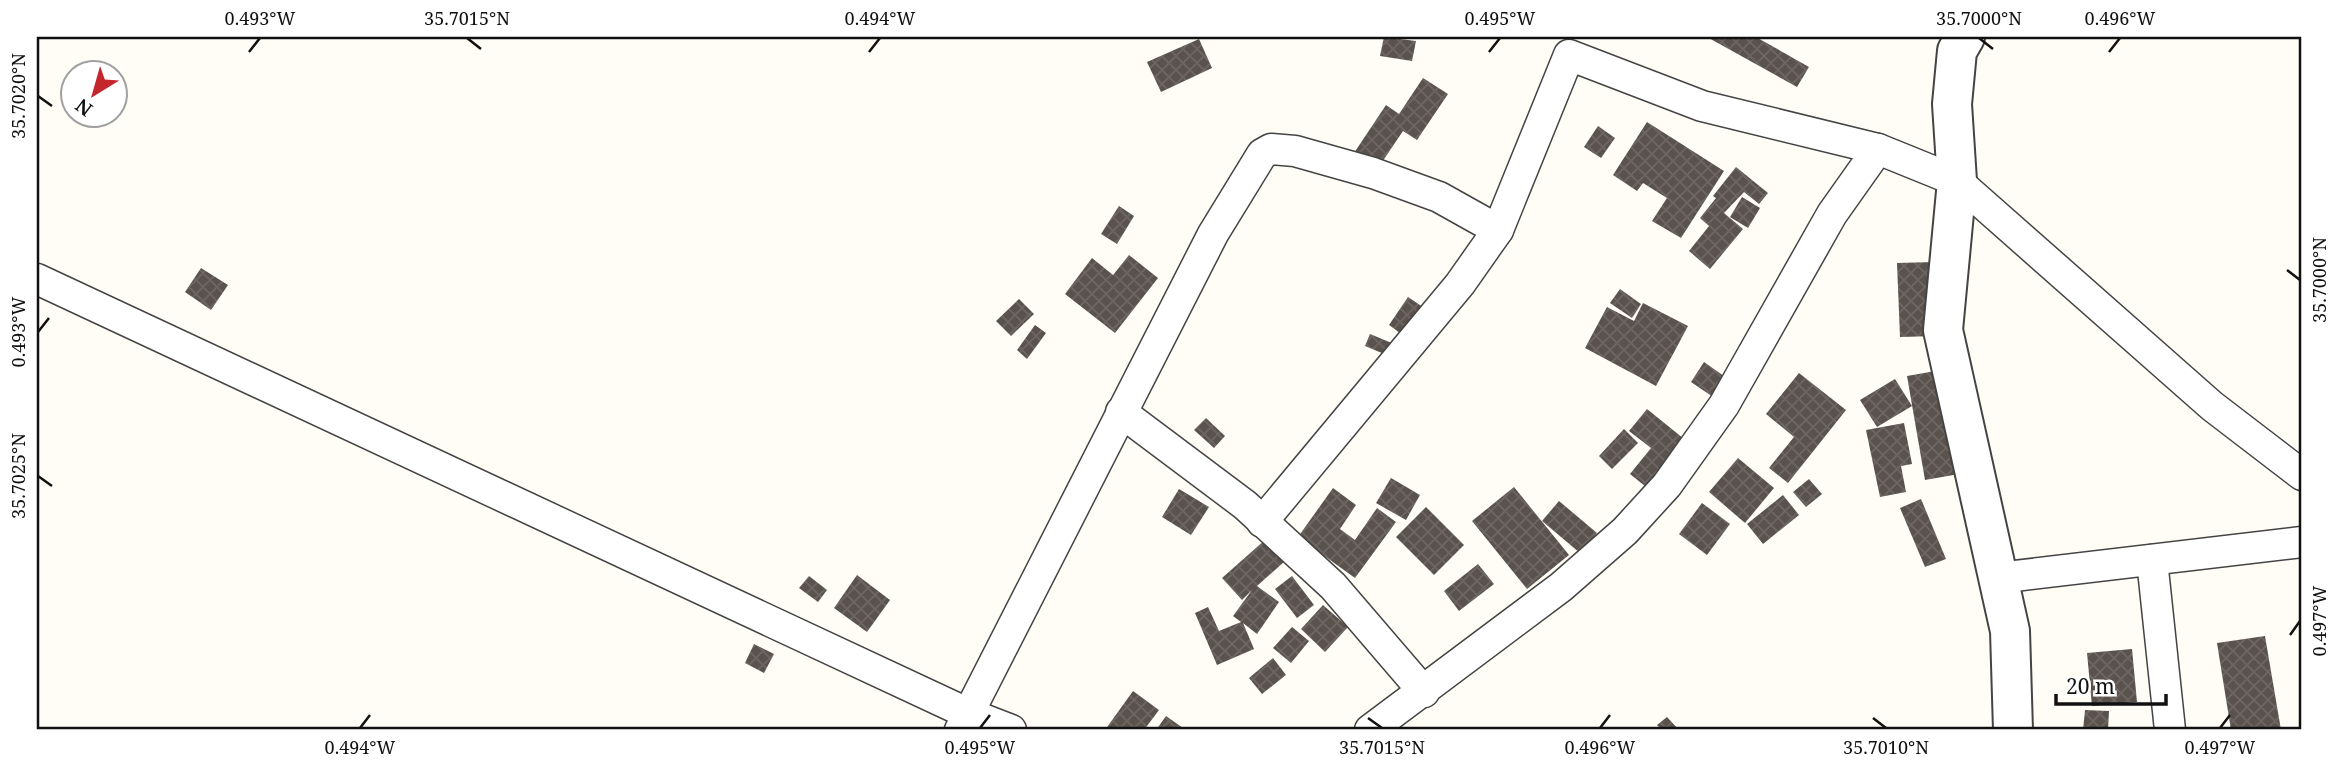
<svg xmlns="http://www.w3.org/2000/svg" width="2339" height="767" viewBox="0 0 2339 767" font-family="'Noto Serif',serif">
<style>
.building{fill:url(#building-cross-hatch)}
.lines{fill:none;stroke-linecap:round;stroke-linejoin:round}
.minor-casing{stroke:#444;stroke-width:33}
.tertiary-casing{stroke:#444;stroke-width:42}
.minor{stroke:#fff;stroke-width:30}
.tertiary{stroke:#fff;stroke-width:38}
.ticks{fill:none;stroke:#111;stroke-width:2.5}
.neatline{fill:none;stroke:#111;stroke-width:2.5}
.ticks-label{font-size:18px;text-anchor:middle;fill:#111}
</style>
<defs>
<pattern id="building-cross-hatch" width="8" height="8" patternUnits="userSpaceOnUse" patternTransform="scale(1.75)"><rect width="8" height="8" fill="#5a524d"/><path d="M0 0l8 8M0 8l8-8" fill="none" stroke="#6d6662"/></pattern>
</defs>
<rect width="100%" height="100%" fill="#fffdf5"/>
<g class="building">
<path d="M1384 37 1416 41 1412 61 1380 56Z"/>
<path d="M1707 37H1756L1809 67 1797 87Z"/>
<path d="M1199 39 1212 68 1161 92 1147 62Z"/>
<path d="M1423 78 1448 94 1417 140 1403 131 1376 171 1352 156 1386 105 1399 114Z"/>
<path d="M1647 122 1724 171 1681 238 1652 221 1667 198 1643 183 1637 191 1613 175Z"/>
<path d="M1598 126 1615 138 1601 158 1584 147Z"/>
<path d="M1736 167 1768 193 1759 204 1744 192 1724 213 1743 229 1710 269 1689 251 1709 226 1700 218 1716 198 1713 196Z"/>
<path d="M1742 197 1760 208 1748 228 1730 217Z"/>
<path d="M1119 206 1134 216 1117 244 1101 234Z"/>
<path d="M1129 255 1158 278 1115 333 1065 294 1092 258 1113 275Z"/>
<path d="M1935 262 1938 336 1900 337 1897 263Z"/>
<path d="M201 268 228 285 211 310 185 292Z"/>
<path d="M1620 289 1641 304 1632 318 1610 303Z"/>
<path d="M1408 297 1442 320 1422 349 1389 325Z"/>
<path d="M1019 299 1034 314 1011 336 996 321Z"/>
<path d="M1643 303 1688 326 1656 386 1585 348 1607 307 1634 321Z"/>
<path d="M1035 325 1046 333 1027 359 1017 350Z"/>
<path d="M1370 334 1394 344 1389 356 1365 346Z"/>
<path d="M1704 362 1748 393 1718 437 1713 397 1691 382Z"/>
<path d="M1941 370 1959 474 1925 480 1907 376Z"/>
<path d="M1799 373 1846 410 1788 483 1769 468 1794 437 1766 414Z"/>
<path d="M1895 379 1912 406 1877 427 1860 400Z"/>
<path d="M1647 409 1699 451 1661 499 1630 474 1651 448 1629 431Z"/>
<path d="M1206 418 1225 436 1214 448 1194 430Z"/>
<path d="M1904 423 1912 464 1901 466 1906 492 1880 497 1866 430Z"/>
<path d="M1624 429 1638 443 1612 469 1599 456Z"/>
<path d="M1738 458 1774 488 1745 523 1709 492Z"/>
<path d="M1391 478 1420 495 1406 520 1376 503Z"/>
<path d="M1809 479 1822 494 1806 507 1793 492Z"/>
<path d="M1514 487 1569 555 1527 589 1472 521Z"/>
<path d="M1333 488 1356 505 1340 529 1355 540 1377 508 1396 522 1355 578 1298 537Z"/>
<path d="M1179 489 1209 507 1191 535 1162 517Z"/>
<path d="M1783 495 1799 515 1763 544 1747 524Z"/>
<path d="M1921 499 1946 559 1925 567 1900 508Z"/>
<path d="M1559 501 1597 533 1580 553 1542 521Z"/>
<path d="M1702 503 1730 524 1707 555 1679 534Z"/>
<path d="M1426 507 1464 545 1434 575 1396 537Z"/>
<path d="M1265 540 1285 561 1257 586 1279 602 1257 634 1243 623 1254 649 1217 665 1195 613 1208 607 1219 631 1241 622 1233 616 1252 590 1242 600 1222 578Z"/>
<path d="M1478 564 1494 584 1459 611 1444 591Z"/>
<path d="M857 575 890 600 867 632 834 608Z"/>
<path d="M809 576 827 590 818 602 799 588Z"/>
<path d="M1292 576 1314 605 1297 618 1275 589Z"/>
<path d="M1323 605 1348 627 1325 652 1301 629Z"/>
<path d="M1292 627 1309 641 1291 663 1273 648Z"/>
<path d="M2265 636 2281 730H2231L2217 643Z"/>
<path d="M754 644 774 654 764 673 745 663Z"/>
<path d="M2132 649 2137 702 2092 706 2087 653Z"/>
<path d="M1273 658 1286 675 1262 694 1249 678Z"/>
<path d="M1133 691 1159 710 1144 730H1105Z"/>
<path d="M2085 710 2109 711 2108 730H2083Z"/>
<path d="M1166 716 1183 728 1182 730H1156Z"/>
<path d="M1667 717 1679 730H1662L1657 725Z"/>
</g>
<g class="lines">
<g class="minor-casing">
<g id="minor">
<path d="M37 279 967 713 1011 730"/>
<path d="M1121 412 1245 505 1333 586 1424 692"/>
<path d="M1262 522 1460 284 1498 230"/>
<path d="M2152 560 2170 730"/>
<path d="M1998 578 2302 542"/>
<path d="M960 730 1213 234 1262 154 1271 149 1295 151 1373 173 1439 197 1498 230 1569 55 1702 106 1878 149"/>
<path d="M1370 730 1561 587 1625 531 1667 485 1724 405 1832 214 1878 149 1957 181 2212 406 2302 475"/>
</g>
</g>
<g class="tertiary-casing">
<path id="tertiary" d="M1965 37 1957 51 1952 104 1957 181 1943 330 2010 631 2013 730"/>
</g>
<use href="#minor" class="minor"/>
<use href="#tertiary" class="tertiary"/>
</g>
<path class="ticks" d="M467 38 481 49M1979 38 1993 49M249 52 260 38M869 52 880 38M1489 52 1500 38M2109 52 2120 38M38 96 52 106M2287 270 2300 280M38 332 49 318M38 476 52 486M2290 635 2300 621M1368 718 1382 728M1873 718 1886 728M360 728 370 715M980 728 990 715M1600 728 1610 715M2220 728 2230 715"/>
<rect width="2339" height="767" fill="none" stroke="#ffffff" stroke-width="77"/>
<g transform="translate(94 94) rotate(217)"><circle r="33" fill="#ffffff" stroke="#a0a0a0" stroke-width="2"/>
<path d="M0-5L12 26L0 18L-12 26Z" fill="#c4262e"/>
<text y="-10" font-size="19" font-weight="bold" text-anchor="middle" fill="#111111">N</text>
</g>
<path d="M2056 694v10h110v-10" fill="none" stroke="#111111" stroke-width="3.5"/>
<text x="2066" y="694" font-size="21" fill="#111111" stroke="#ffffff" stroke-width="5" paint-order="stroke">20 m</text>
<rect x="38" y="38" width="2262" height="690" class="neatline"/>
<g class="ticks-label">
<text x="260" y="25">0.493°W</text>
<text x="467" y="25">35.7015°N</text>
<text x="880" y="25">0.494°W</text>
<text x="1500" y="25">0.495°W</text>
<text x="1979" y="25">35.7000°N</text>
<text x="2120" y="25">0.496°W</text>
<text transform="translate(19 96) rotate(-90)" y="6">35.7020°N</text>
<text transform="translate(2320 280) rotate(-90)" y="6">35.7000°N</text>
<text transform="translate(19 332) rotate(-90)" y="6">0.493°W</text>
<text transform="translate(19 476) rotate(-90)" y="6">35.7025°N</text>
<text transform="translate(2320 621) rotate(-90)" y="6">0.497°W</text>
<text x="360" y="754">0.494°W</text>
<text x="980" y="754">0.495°W</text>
<text x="1382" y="754">35.7015°N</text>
<text x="1600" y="754">0.496°W</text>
<text x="1886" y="754">35.7010°N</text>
<text x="2220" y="754">0.497°W</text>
</g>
</svg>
